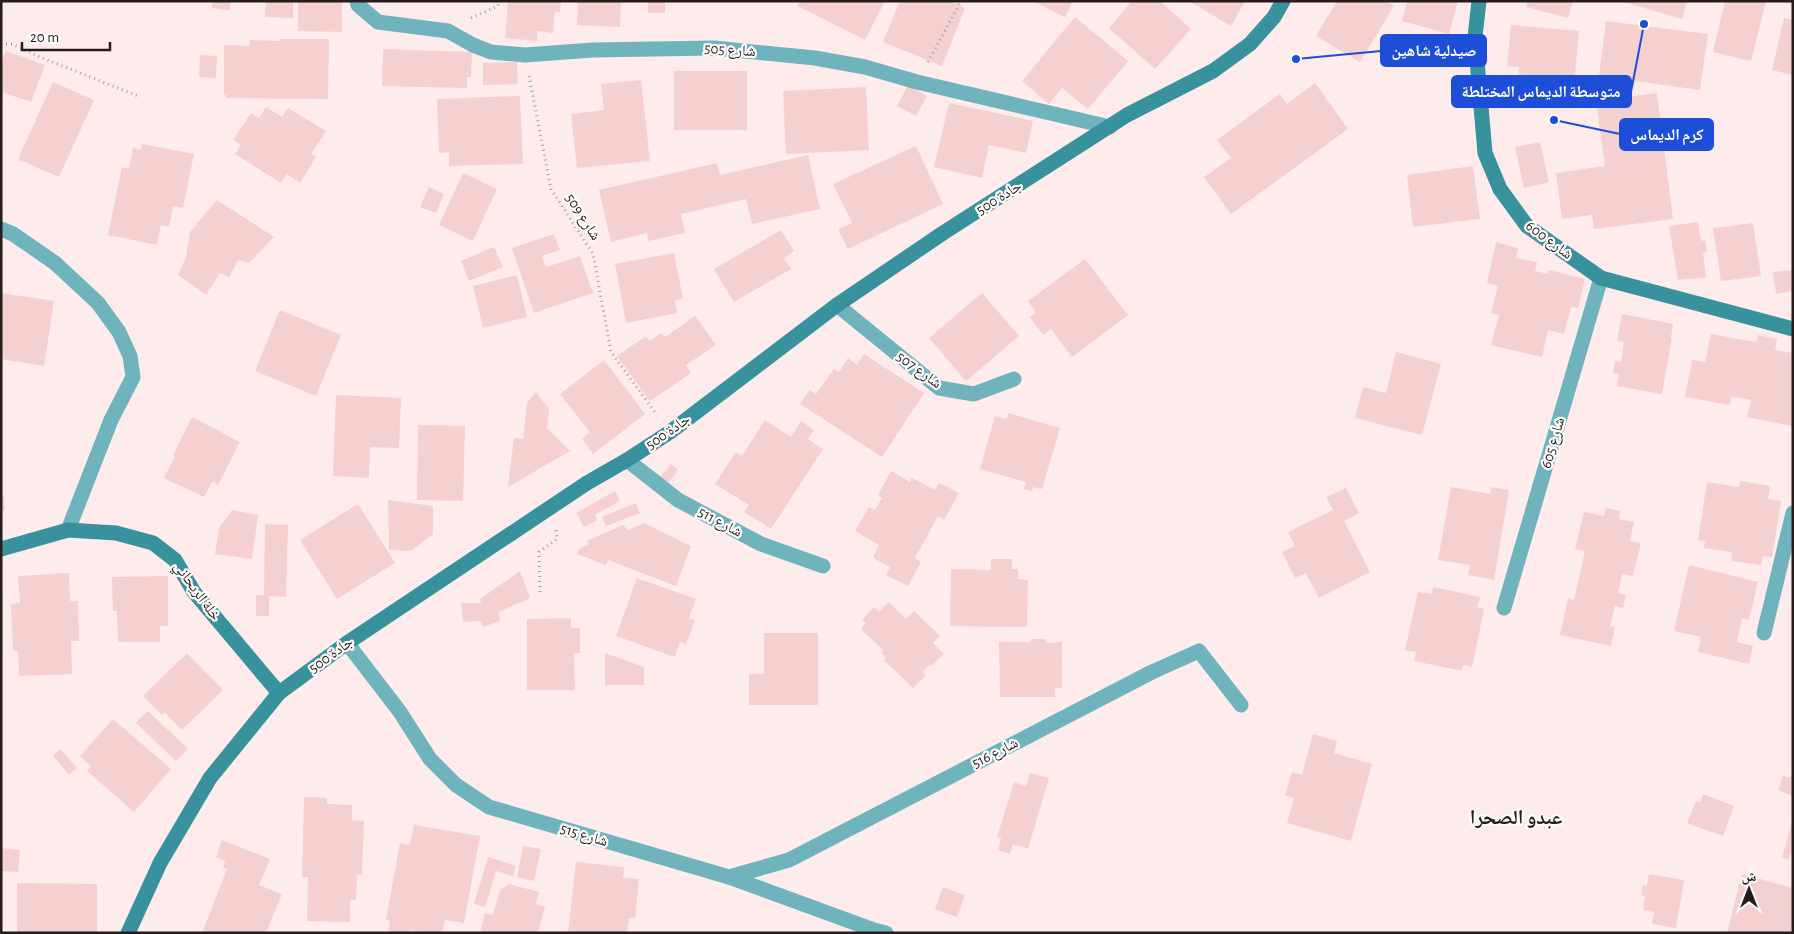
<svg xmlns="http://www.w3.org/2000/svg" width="1794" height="934" viewBox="0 0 1794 934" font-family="'Alegreya Sans','Noto Naskh Arabic',sans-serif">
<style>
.building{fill:#f4d1d0}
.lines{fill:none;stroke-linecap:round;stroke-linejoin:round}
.path{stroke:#ac9d9d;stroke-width:3;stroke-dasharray:1 4;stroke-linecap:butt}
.street{stroke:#6fb4bd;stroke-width:15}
.secondary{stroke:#37929d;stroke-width:15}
.labels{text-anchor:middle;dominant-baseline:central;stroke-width:4.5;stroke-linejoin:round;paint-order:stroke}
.street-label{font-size:15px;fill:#271c1c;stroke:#fdfdfd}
.district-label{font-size:20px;font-weight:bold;fill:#271c1c;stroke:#fdfdfd}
.leader{fill:none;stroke:#1d4ed8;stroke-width:2}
.callout-dot{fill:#1d4ed8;stroke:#fdfdfd;stroke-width:2}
.callout{fill:#1d4ed8;stroke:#1d4ed8;stroke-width:2}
.callout-label{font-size:16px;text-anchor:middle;font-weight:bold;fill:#fff}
</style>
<rect width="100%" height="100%" fill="#feebeb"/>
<g class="building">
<path d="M212 1H230V10L212 8Z"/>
<path d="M266 1H293V18L265 17Z"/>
<path d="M298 1H342V32L298 31Z"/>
<path d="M508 1H561L560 12 555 11 553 33 537 31V41L505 38Z"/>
<path d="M578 1H621L620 27 577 25Z"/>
<rect x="648" y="1" width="17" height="12"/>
<path d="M800 1H885L865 40 797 6Z"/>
<path d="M900 1H948L965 8 942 66 883 42Z"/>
<path d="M1033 1H1073L1065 17Z"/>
<path d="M1132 1H1160L1191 29 1155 69 1109 28Z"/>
<path d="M1193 1H1245L1231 26 1192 3Z"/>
<path d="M1337 1H1386L1394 6 1360 62 1316 36Z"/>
<path d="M1407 1H1458L1449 34 1402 21Z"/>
<path d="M1528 1H1573L1568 18 1526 7Z"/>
<path d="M1620 1H1687L1682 19Z"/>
<path d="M1725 1H1766L1751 61 1713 52Z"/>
<path d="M1075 17 1128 61 1088 109 1062 88 1049 104 1022 81Z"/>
<path d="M1784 18 1793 20V75L1772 70Z"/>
<path d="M1606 21 1708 34 1700 90 1599 76Z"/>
<path d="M1511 25 1579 31 1574 86 1518 82 1519 67 1507 66Z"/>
<path d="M280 39H329L328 99 226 98V95H224V45L250 46V40L280 41Z"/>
<path d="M383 49 472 52 471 77H467V88L382 86Z"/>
<path d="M6 51 45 65 31 102 1 92V63Z"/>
<path d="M200 55 217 56 216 78 199 77Z"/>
<path d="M517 62 518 84 483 85V63Z"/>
<rect x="674" y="71" width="73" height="59"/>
<path d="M641 80 650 161 577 168 571 114 604 110 601 84Z"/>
<path d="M53 82 94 100 59 177 18 159Z"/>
<path d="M1315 83 1348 129 1231 214 1204 177 1231 158 1217 140 1280 94 1287 104Z"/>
<path d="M908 85 927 96 916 116 897 106Z"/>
<path d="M866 87 869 150 786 154 783 91Z"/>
<path d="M1657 93 1673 219 1594 229 1592 215 1562 219 1556 173 1605 166 1596 101Z"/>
<path d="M520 96 523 164 449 166V152L439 153 437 99Z"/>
<path d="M949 103 1033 121 1026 153 989 145 982 178 934 167Z"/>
<path d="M266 107 282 117 288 108 326 131 311 154 316 157 300 183 287 174 281 183 235 154 241 145 233 140 251 113 259 118Z"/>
<path d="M1540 142 1549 182 1524 188 1515 147Z"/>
<path d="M142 144 194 154 183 208 173 206 169 227 161 225 157 245 108 235 122 167 129 169 133 148 141 150Z"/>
<path d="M916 146 943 204 848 249 838 229 852 223 833 184Z"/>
<path d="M808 155 820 209 752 224 746 199 681 214 685 233 648 241 647 233 611 242 599 190 717 163 720 175Z"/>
<path d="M1473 166 1480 219 1413 227 1407 175Z"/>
<path d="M463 173 497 189 473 241 439 225Z"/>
<path d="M429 187 444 194 436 213 420 207Z"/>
<path d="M217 200 274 237 249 263 238 260 229 277 220 273 206 295 178 275 186 257 190 232Z"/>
<path d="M1698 222 1701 241 1705 240 1707 252 1703 253 1706 277 1678 280 1669 226Z"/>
<path d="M1753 223 1761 276 1721 281 1713 228Z"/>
<path d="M781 230 794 251 784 258 791 269 734 302 714 269Z"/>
<path d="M554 234 560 250 542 256 546 267 580 256 593 293 534 313 512 248Z"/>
<path d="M1496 242 1518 248 1516 258 1537 262 1535 271 1548 274 1549 270 1585 279 1578 308 1571 307 1564 334 1548 330 1542 357 1491 345 1499 315 1491 313 1498 286 1487 283Z"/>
<path d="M494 247 503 267 469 281 461 261Z"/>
<path d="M674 253 683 299 675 300 677 313 626 323 615 264Z"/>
<path d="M1085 259 1128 315 1072 357 1051 329 1043 335 1030 317 1036 312 1028 301Z"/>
<path d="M1793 270V291L1776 294 1773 272Z"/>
<path d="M517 275 527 317 483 328 473 286Z"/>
<path d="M1 293 54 301 44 366 1 359Z"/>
<path d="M982 293 1019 336 966 381 929 338Z"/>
<path d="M280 310 341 335 316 396 255 371Z"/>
<path d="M1622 314 1673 324 1671 338H1672L1662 394 1617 386 1619 374 1613 373 1615 361 1621 362 1624 342 1617 341Z"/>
<path d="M695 316 716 345 686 365 691 373 650 401 617 356 646 336 650 341 661 333 665 337Z"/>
<path d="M1711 334 1756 342 1758 335 1777 339 1775 350 1793 353 1792 426 1747 417 1751 400 1731 397 1730 405 1685 397 1692 360 1705 362Z"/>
<path d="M1396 352 1441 364 1422 435 1355 418 1363 387 1386 393Z"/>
<path d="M864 354 924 393 882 457 800 404 810 390 816 394 834 369 839 372 848 358 857 365Z"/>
<path d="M604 360 645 414 593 454 582 439 590 432 560 394Z"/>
<path d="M536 392 549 409 547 428 570 451 508 487 514 438 523 439 527 403Z"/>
<path d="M336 395 401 398 399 448 370 447 369 478 333 476Z"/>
<path d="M1008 413 1060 428 1042 489 1033 487 1032 491 1024 489 1026 482 980 469 995 416 1007 419Z"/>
<path d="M192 417 240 442 218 485 212 482 204 497 164 478 175 456 173 455Z"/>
<path d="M765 420 791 437 801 421 814 430 808 439 823 449 771 529 744 512 749 505 715 484 736 452 742 456Z"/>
<path d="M418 425 465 426 463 501 417 500Z"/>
<path d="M671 464 678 470 667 484 659 478Z"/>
<path d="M891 471 910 482 912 478 935 490 939 483 959 493 944 520 938 516 915 558 921 562 908 586 886 575 890 567 873 558 879 545 855 531 869 507 875 510 882 498 878 495Z"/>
<path d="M1740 481 1770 486 1768 499 1781 501 1772 557 1763 556 1761 565 1731 561 1732 552 1704 548 1705 541 1698 540 1707 482 1739 487Z"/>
<path d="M1451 487 1490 494 1491 487 1509 490 1494 580 1468 575 1470 565 1438 560Z"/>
<path d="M1346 488 1359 513 1344 521 1370 572 1319 598 1306 573 1295 578 1282 552 1295 546 1288 532 1333 510 1326 497Z"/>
<path d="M615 491 620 501 595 515 597 520 584 527 576 513Z"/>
<path d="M1 495H4L5 511H1Z"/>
<path d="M388 500 433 506V534L411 551 389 550Z"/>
<path d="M636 503 640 513 606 526 602 517Z"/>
<path d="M358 504 395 563 337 599 300 540Z"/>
<path d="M1606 508 1620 511 1619 519 1634 522 1630 541 1641 543 1633 576 1622 574 1618 593 1626 595 1623 608 1615 606 1610 626 1615 627 1611 646 1560 635 1568 599 1574 600 1585 551 1575 549 1584 512 1604 516Z"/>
<path d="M232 510 258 515 252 559 215 554 219 528Z"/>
<path d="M644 523 691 546 676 586 608 560 606 565 577 554 580 548 589 544 587 541 623 525 628 530Z"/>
<path d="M265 524 288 525 286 597 269 596V616H256V595H264Z"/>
<path d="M991 559H1012V569H1018V579L1028 580 1027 627 950 626 951 569 991 570Z"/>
<path d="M1689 565 1758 582 1749 620 1742 618 1737 642 1753 646 1749 664 1698 652 1701 637 1674 631Z"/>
<path d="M520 571 530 598 499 612 500 621 483 627 480 621 463 622 461 603H481L480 599Z"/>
<path d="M69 573 70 601H78L79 641H71L72 674 19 676 18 651H13L11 604 20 603 18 576Z"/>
<path d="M168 576V626H160V642H118L117 611H113L112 577Z"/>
<path d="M637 578 696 599 689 618 695 620 686 644 680 642 675 657 616 636Z"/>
<path d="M1433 587 1480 597 1477 607 1484 609 1472 667 1463 665 1462 671 1414 661 1416 652 1405 650 1418 592 1432 594Z"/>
<path d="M889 602 906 619 914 611 940 636 933 643 944 654 931 666 930 664 923 672 926 675 913 688 884 660 886 658 881 652 883 650 861 629 866 623 862 620 874 607 879 612Z"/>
<path d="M571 618V628H580V653H574L575 690H527V619Z"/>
<path d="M764 633H818V705H749V674H764Z"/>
<path d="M1031 639H1046V643L1062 642V688H1055V697H1000L999 642H1031Z"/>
<path d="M187 653 223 690 182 730 164 712 162 715 143 696Z"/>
<path d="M605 653 644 667V685H605Z"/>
<path d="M148 711 188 749 176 761 136 723Z"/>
<path d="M113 719 171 769 134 812 87 771 91 766 80 756Z"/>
<path d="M1313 734 1337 741 1334 753 1372 764 1351 841 1287 823 1294 798 1285 795 1292 772 1302 775Z"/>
<path d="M60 749 77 768 69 775 53 756Z"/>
<path d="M1793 771V796L1778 790 1783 776 1790 778Z"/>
<path d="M1030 773 1049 778 1028 849 1013 844 1010 854 998 850 1001 838 997 837 1014 782 1026 786Z"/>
<path d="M1703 794 1734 806 1723 836 1687 823 1696 801 1700 803Z"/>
<path d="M304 797 327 798V804L352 805V820L364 821 362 875H357L356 900H350V922L307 921 308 877H302Z"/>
<path d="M1792 822 1793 855 1790 854 1789 859 1782 858Z"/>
<path d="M414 825 480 836 464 923 445 920 442 933H424L410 930V933H388L390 921 386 920 400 843 410 845Z"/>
<path d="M222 840 270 859 259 885 282 894 266 933H202L227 869 223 868 225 861 216 857Z"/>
<path d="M523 846 541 849 534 881 517 877Z"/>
<path d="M1 848 20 850 18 872 1 871Z"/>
<path d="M488 857 516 866 513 876 496 871 485 907 474 904Z"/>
<path d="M576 862 624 867 623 878 639 879 635 918H629L627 933H568Z"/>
<path d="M1649 874 1684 880 1676 928 1652 924 1654 912 1643 910 1645 896 1641 895 1643 885 1647 886Z"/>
<path d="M1742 874 1793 888V924L1790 933H1727Z"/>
<path d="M17 883 97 884V933H17Z"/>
<path d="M509 884 539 892 536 904 545 907 538 933H480L485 913 493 915 500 890Z"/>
<path d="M943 887 965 895 957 917 935 909Z"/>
</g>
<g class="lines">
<g class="path">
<path d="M471 18 498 6 499 1"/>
<path d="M1 44H12L40 57 138 96"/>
<path d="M928 62 961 1"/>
<path d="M529 76 551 189 593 254 611 352 657 415"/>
<path d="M540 592 539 552 557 539 556 530"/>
</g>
<g class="street">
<path d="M357 1 358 5 378 22 448 31 473 45 491 52 525 55 593 50 714 48 815 58 865 67 917 82 1110 127"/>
<path d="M1 229 13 234 55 263 98 303 119 332 130 356 133 377 111 420 68 530"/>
<path d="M837 305 939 388 974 394 1014 379"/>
<path d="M627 460 678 500 761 544 823 566"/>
<path d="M1504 608 1601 278"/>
<path d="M1764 633 1793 513"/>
<path d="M347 643 400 712 430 759 456 785 489 807 729 877 874 930 886 933"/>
<path d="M729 877 789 860 1152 672 1199 651 1241 705"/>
</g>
<g class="secondary">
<path d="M1479 1 1475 37 1485 153 1500 189 1527 226 1601 278 1793 329"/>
<path d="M1 549 68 530 116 533 153 543 175 560 194 592 279 693"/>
<path d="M128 933 160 863 210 778 279 693 347 643 587 483 627 460 670 432 837 305 943 233 1127 115 1213 71 1250 44 1274 17 1283 1"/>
</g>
</g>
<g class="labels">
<g class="street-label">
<text transform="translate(730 50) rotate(4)">شارع 505</text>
<text transform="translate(999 198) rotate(-32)">جادة 500</text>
<text transform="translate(583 217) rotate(57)">شارع 509</text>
<text transform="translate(1549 240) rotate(37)">شارع 600</text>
<text transform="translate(919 370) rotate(36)">شارع 507</text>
<text transform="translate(668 432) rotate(-35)">جادة 500</text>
<text transform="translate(1553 443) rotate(-74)">شارع 605</text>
<text transform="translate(720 522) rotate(28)">شارع 511</text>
<text transform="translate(197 591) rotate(54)">خلة الريحاني</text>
<text transform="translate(331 655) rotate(-36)">جادة 500</text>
<text transform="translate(995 753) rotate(-27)">شارع 516</text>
<text transform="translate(584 835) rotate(17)">شارع 515</text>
</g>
<g class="district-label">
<text x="1516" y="818">عبدو الصحرا</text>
</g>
</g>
<path class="leader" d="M1296 59L1381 51M1644 24L1631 92M1554 120L1620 134"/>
<g class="callout-dot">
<circle cx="1296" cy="59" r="5"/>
<circle cx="1644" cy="24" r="5"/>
<circle cx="1554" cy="120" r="5"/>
</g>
<g class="callout">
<rect x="1381" y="35" width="105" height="31" rx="5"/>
<rect x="1452" y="76" width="179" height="31" rx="5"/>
<rect x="1620" y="119" width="93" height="31" rx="5"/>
</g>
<g class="callout-label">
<text x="1434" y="56">صيدلية شاهين</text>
<text x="1541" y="97">متوسطة الديماس المختلطة</text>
<text x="1667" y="140">كرم الديماس</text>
</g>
<rect width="1794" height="934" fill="none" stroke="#271c1c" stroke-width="5"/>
<g transform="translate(1749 889)" stroke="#fdfdfd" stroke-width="4" paint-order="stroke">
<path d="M0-4L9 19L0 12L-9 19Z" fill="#271c1c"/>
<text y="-8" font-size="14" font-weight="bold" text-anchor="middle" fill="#271c1c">ش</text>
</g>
<path d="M22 42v8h88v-8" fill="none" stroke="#271c1c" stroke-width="2.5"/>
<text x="30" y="42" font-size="15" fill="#271c1c" stroke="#fdfdfd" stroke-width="4" paint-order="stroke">20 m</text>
</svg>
